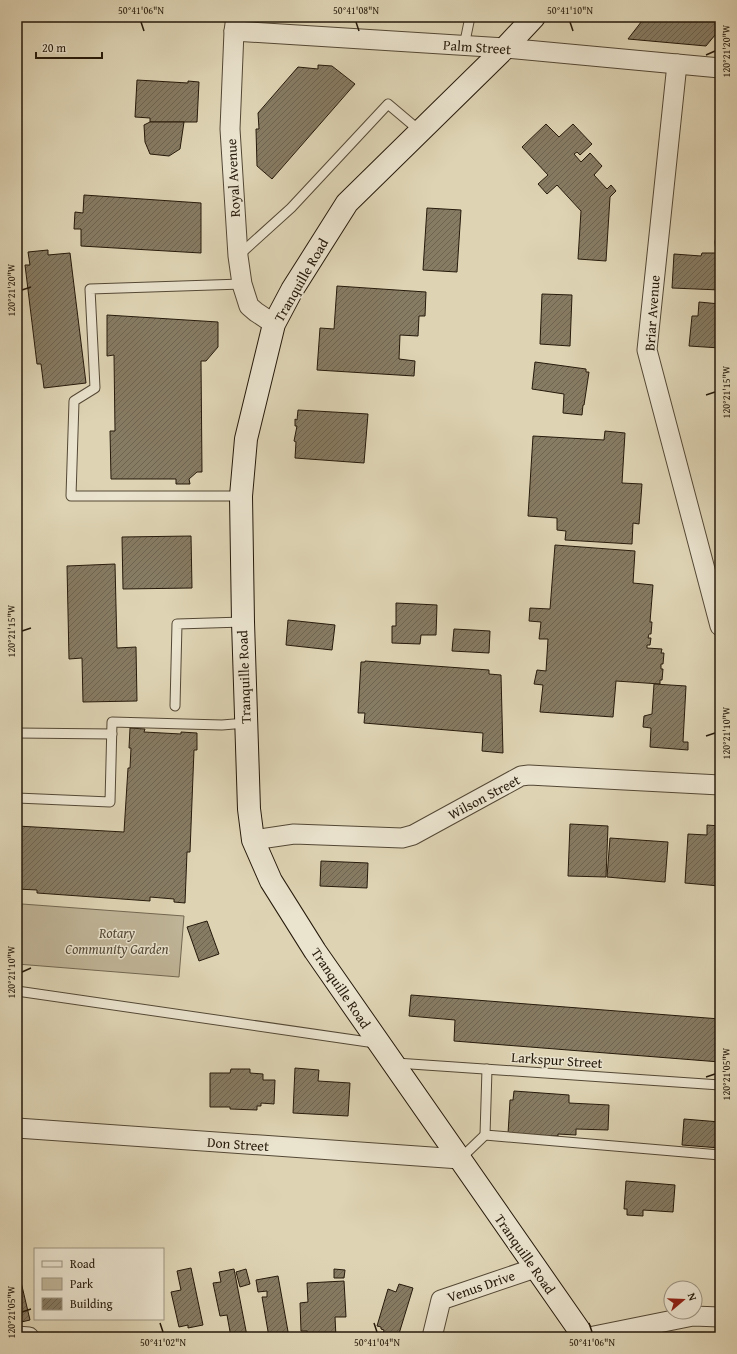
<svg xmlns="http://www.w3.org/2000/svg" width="737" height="1354" viewBox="0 0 737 1354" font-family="'Gentium Book Plus',serif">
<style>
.green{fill:#bfb497;stroke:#726751}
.building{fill:url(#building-hatch);stroke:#261a0b}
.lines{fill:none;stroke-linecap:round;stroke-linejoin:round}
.lane-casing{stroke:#544835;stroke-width:11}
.street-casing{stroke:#544835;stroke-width:21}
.secondary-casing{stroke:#261a0b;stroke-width:24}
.lane{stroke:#eae3ce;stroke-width:9}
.street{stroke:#eae3ce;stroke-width:19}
.secondary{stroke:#eae3ce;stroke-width:22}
.ticks{fill:none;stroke:#261a0b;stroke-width:1.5}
.labels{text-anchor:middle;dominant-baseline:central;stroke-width:3;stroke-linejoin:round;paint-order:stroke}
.street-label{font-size:14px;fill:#261a0b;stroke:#eae3ce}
.park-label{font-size:14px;font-style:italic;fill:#544835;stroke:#eae3ce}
.neatline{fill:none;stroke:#261a0b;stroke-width:1.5}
.ticks-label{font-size:10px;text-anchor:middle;fill:#261a0b}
</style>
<defs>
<pattern id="building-hatch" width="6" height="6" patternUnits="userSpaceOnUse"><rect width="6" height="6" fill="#867b63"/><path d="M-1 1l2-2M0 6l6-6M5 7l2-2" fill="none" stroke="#6d6450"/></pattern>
</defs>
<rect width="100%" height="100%" fill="#ded4b4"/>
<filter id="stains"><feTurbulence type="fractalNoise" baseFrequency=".005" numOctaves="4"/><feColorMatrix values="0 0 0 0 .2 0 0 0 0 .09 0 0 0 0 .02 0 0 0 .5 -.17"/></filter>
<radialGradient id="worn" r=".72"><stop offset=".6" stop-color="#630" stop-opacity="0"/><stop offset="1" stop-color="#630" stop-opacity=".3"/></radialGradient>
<path class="green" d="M22 904 184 916 179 977 17 964Z"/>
<g class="building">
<path d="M645 17H720V29L706 46 628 39Z"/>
<path d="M318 65 332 66 355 84 272 179 257 166 256 129H259L258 113 298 67 318 69Z"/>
<path d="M137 80 188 83V81L199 82 197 122H150V118L135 117Z"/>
<path d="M150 122H184L180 149 169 156 150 154 145 142 144 125Z"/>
<path d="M546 124 559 137 573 124 592 144 580 155 577 152 574 154 581 162 590 153 602 166 594 175 607 189 611 185 616 191 610 197 606 261 578 259 581 211 557 185 547 194 538 184 548 175 522 147Z"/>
<path d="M720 185V221H718Z"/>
<path d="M84 195 201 203V253L81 246V229H74L75 212 83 213Z"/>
<path d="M427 208 461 210 457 272 423 270Z"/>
<path d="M720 225V290L672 288 674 254 701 256 702 253H716L715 242 717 229H720Z"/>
<path d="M48 250V255L70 253 86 383 44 388 41 364H37L25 265H30L28 252Z"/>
<path d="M337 286 426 292 425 316H419L418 336 400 335 399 359 415 361 414 376 317 370 320 328 334 329Z"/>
<path d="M542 294 572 295 570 346 540 344Z"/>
<path d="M699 302 720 304V348L689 346 692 316H698Z"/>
<path d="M107 315 218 322V347L206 361H201L202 472H197L189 479 190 484H176V479H111L110 431H115L114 355 107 356Z"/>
<path d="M535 362 586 369V372H589L584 405H583L582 415 563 413 564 394 532 389Z"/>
<path d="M298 410 368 414 364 463 295 458 296 442 294 441 297 426H295V419L297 420Z"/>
<path d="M605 431 625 433 622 483 642 484 639 524 633 523 632 544 565 540 566 531 557 530V518L528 516 533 436 604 440Z"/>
<path d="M191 536 192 588 123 589 122 537Z"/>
<path d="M555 545 635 551 633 583 653 585 650 622H652L651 634H649L648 638H651L650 645H647V648L662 649 661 653H664L663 664H661V669H663L662 680H660V684L616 681 613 717 540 712 543 685 534 684 537 670 546 671 548 639H539L541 622 529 621 530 608 550 609Z"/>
<path d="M115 564 117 648 136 647 137 701 83 702 82 658 69 659 67 566Z"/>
<path d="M396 603 437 605 436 635H421L420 644 392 643V626H396Z"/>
<path d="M288 620 335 625 332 650 286 645Z"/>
<path d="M454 629 490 631 489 653 452 651Z"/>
<path d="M365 661 489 670V674L501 675 503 753 482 751 483 733 364 723 365 713H358L361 662H365Z"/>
<path d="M654 684 686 686 683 742H688V750L650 747 651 728 643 727 644 716 652 714Z"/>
<path d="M130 728 145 729 144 732 181 734V732L197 733V750H194L190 852H187L185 903 174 902V899L150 897V901L37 893V890L17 889V826L124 832 128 768H130L131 748H129Z"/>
<path d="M570 824 608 826 606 877 568 876Z"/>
<path d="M707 825 720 826V886L685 883 688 834 707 835Z"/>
<path d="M610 838 668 842 665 882 607 877Z"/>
<path d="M321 861 368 863 367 888 320 886Z"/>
<path d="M207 921 219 954 199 961 187 927Z"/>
<path d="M411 995 720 1019V1062L454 1041 455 1020 409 1016Z"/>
<path d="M295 1068 319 1070 318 1081 350 1083 348 1116 293 1113Z"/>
<path d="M231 1069H250V1073L263 1074V1080H275L274 1104 261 1103V1106H257V1110L230 1109V1107H210V1073H230Z"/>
<path d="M514 1091 569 1095V1103L609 1105 608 1130 576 1129V1135L558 1134V1136L508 1134 510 1100H513Z"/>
<path d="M684 1119 720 1122V1148L682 1145Z"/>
<path d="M626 1181 675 1185 673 1212 643 1210V1216L627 1215V1209H624Z"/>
<path d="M17 1265 30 1320 17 1323Z"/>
<path d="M191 1268 203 1325 188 1328V1325L179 1327 171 1292 181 1290 177 1271Z"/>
<path d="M234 1269 247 1336 243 1337H231L227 1315 220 1316 213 1283 221 1282 219 1272Z"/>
<path d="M246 1269 250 1284 240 1287 236 1272Z"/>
<path d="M334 1269 345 1270 344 1278H334Z"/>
<path d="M278 1276 289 1337H269L262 1297H267V1291L258 1292 256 1280Z"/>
<path d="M344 1281 346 1317H335L336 1337H308L307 1331H301L300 1303 308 1302 307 1283Z"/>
<path d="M399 1284 413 1288 398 1337H382L384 1330 381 1329V1327L377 1326 388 1289 396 1292Z"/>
</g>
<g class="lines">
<g class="lane-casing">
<g id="lane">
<path d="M464 46 470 17"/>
<path d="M239 255 291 208 388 104 420 131"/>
<path d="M241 496H71L74 401 95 388 90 289 242 284"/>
<path d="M175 706 177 624 243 622"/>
<path d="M17 733 112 734"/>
<path d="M17 798 110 802 112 722 222 725 246 723"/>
<path d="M17 991 375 1043"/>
<path d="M396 1063 720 1085"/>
<path d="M487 1069 485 1135 720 1155"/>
<path d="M460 1159 485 1135"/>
</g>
</g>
<g class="street-casing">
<g id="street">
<path d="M236 17 234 31 230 129 238 256 242 284 249 306 256 312 274 324"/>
<path d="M234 31 505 48 720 68"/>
<path d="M677 64 647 350 720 626"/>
<path d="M253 840 294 834 402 838 413 835 521 776 529 775 720 785"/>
<path d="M17 1128 460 1159"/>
<path d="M17 1336 29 1337"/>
<path d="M432 1337 441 1300 535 1268"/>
<path d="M589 1337 693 1316 720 1317"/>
</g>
</g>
<g class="secondary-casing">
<path id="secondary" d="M534 17 505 48 347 203 292 290 274 324 246 439 241 496 243 622 249 809 253 840 271 881 315 951 584 1337"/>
</g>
<use href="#lane" class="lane"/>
<use href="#street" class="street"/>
<use href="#secondary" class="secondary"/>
</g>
<path class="ticks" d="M141 22 144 31M356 22 359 31M570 22 573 31M706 55 715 51M22 290 31 287M706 395 715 392M22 631 31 628M706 736 715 733M22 972 31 968M706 1077 715 1074M22 1312 31 1309M160 1323 163 1332M374 1323 377 1332M589 1323 592 1332"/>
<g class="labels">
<g class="street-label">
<text transform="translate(477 47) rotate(4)">Palm Street</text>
<text transform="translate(233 178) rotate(-93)">Royal Avenue</text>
<text transform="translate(301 280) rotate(-60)">Tranquille Road</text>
<text transform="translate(652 313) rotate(-86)">Briar Avenue</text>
<text transform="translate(244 677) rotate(-92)">Tranquille Road</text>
<text transform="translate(484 797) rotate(-28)">Wilson Street</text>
<text transform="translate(341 988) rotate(56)">Tranquille Road</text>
<text transform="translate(557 1060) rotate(4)">Larkspur Street</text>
<text transform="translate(238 1144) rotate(4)">Don Street</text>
<text transform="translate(525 1254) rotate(55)">Tranquille Road</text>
<text transform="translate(481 1286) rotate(-19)">Venus Drive</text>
</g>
<g class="park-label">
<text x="117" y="933">Rotary<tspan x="117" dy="16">Community Garden</tspan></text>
</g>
</g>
<rect width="737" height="1354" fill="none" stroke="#ded4b4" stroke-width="44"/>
<rect x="34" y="1248" width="130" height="72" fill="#eae3ce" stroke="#9c9380"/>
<rect x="42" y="1261" width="20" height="6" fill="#eae3ce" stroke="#9c9380"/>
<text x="70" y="1268" font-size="12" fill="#261a0b">Road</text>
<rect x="42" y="1278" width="20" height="12" fill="#bfb497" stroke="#9c9380"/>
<text x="70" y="1288" font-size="12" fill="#261a0b">Park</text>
<rect x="42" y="1298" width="20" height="12" fill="url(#building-hatch)" stroke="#9c9380"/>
<text x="70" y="1308" font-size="12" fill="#261a0b">Building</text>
<g transform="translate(683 1300) rotate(71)"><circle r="19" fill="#eae3ce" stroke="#9c9380"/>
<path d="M0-3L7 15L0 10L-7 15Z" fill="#8f2418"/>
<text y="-6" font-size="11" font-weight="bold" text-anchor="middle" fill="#261a0b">N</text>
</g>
<path d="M36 52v6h66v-6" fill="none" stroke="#261a0b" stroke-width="2"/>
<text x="42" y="52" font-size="12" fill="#261a0b" stroke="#eae3ce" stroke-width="3" paint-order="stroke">20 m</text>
<rect x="22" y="22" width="693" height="1310" class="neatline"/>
<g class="ticks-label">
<text x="141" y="14">50°41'06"N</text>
<text x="356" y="14">50°41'08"N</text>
<text x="570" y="14">50°41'10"N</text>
<text transform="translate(726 51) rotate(-90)" y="4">120°21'20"W</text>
<text transform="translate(11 290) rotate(-90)" y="4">120°21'20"W</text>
<text transform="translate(726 392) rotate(-90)" y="4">120°21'15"W</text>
<text transform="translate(11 631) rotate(-90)" y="4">120°21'15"W</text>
<text transform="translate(726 733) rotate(-90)" y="4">120°21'10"W</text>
<text transform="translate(11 972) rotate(-90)" y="4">120°21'10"W</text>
<text transform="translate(726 1074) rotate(-90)" y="4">120°21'05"W</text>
<text transform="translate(11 1312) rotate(-90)" y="4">120°21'05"W</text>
<text x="163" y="1346">50°41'02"N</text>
<text x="377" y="1346">50°41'04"N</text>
<text x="592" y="1346">50°41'06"N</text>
</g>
<rect width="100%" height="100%" filter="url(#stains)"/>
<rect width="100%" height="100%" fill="url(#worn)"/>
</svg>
